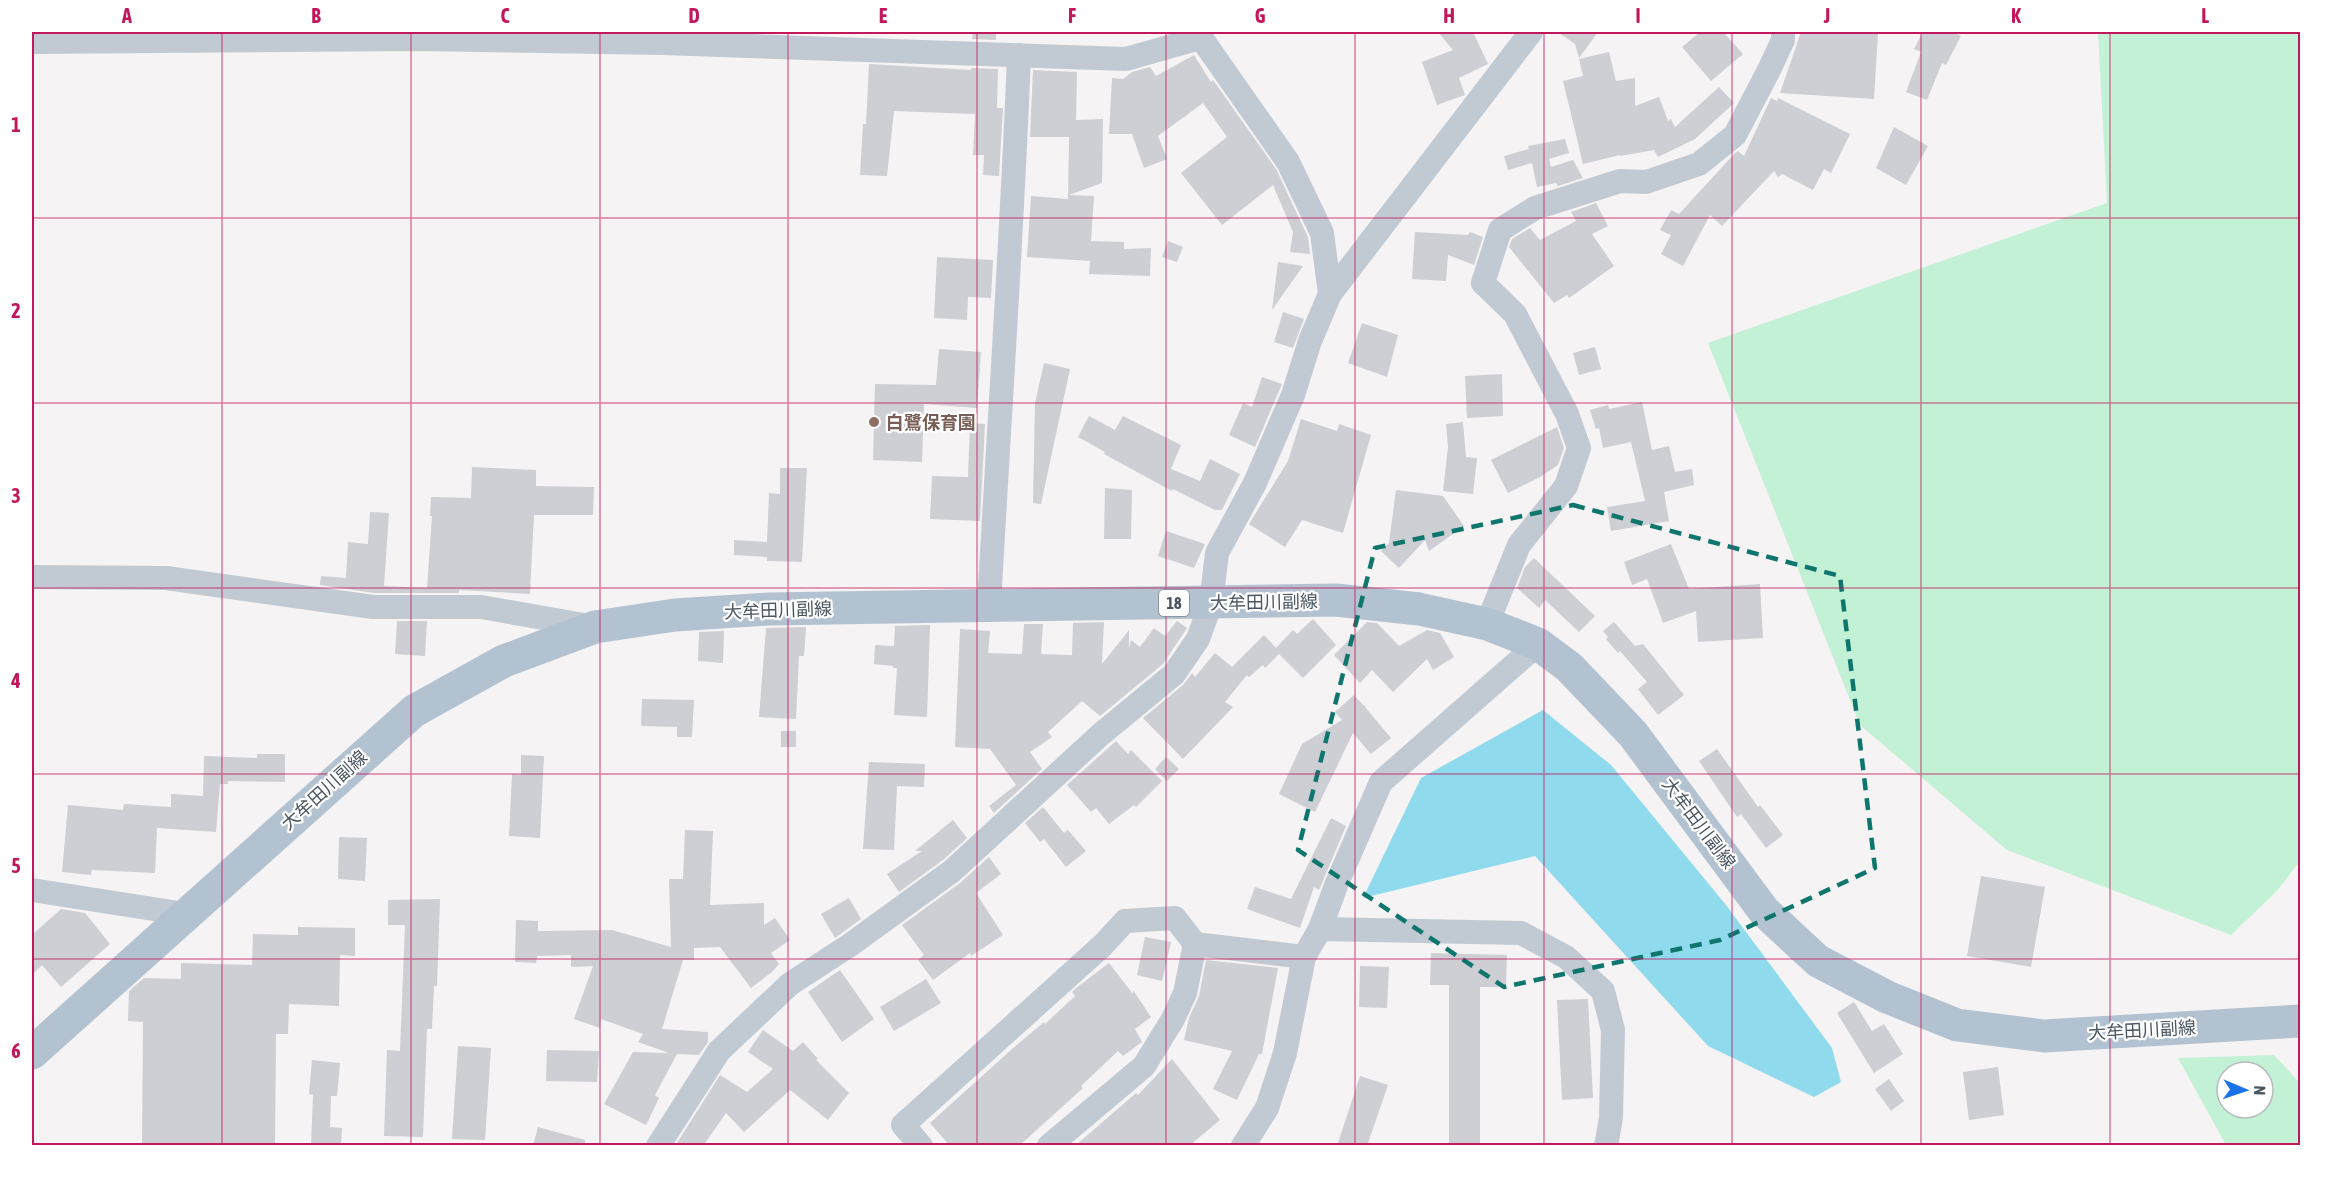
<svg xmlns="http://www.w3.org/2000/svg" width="2332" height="1177" viewBox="0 0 2332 1177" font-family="'Asap Condensed','Noto Sans JP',sans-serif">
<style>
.green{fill:#c3f1d5;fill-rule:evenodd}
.water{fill:#90daee}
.building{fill:#cdcfd5}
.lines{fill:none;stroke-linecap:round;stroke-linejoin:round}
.street{stroke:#c1cad2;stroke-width:24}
.primary{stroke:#b3c2d1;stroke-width:33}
.marked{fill:none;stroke:#0f766e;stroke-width:4.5;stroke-dasharray:12 8;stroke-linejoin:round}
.grid{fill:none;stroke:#c2185b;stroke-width:1.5;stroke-opacity:0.55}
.education-dot{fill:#8d6e63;stroke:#fff;stroke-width:2}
.labels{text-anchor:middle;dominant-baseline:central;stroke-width:4.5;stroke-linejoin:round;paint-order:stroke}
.shield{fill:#fff;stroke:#808990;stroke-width:1.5}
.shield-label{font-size:16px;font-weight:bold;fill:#4a5661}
.education-label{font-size:18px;font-weight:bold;fill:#785e54;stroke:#fff;text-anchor:start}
.street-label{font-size:18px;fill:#4a5661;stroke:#fff}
.neatline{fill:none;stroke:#c2185b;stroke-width:2}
.grid-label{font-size:20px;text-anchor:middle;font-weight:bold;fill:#c2185b}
</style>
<rect width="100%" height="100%" fill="#f5f3f3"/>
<g class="green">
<path d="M2098 32H2300V861L2276 892 2231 935 2007 850 1860 725 1708 343 2107 203Z"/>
<path d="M2274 1055 2300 1083V1145H2226L2178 1058ZM2227 1072H2263V1108H2227Z"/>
</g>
<path class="water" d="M1543 710 1611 765 1726 905 1832 1048 1841 1082 1814 1097 1708 1046 1535 856 1363 898 1421 778Z"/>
<g class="building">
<path d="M973 32H996V40L972 39Z"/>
<path d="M1438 32H1473L1488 64 1459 78 1465 95 1437 105 1422 62 1453 50Z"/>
<path d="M1558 32H1598L1579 58 1575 44Z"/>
<path d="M1700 32H1723L1743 54 1711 81 1682 47Z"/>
<path d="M1801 32 1878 33 1874 99 1780 93Z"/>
<path d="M1923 32H1953L1961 36 1946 65 1942 63 1927 100 1906 92 1921 52 1914 49Z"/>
<path d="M1609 52 1616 81 1635 78V106L1659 97 1668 121 1671 119 1675 127 1719 87 1734 103 1695 139 1658 157 1654 150 1620 156V155L1583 164 1563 81 1583 76 1579 59Z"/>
<path d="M1194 55 1211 82 1213 80 1276 169 1308 237 1310 254 1290 252 1293 232 1273 185 1222 225 1181 173 1227 137 1203 103 1158 136 1167 159 1144 168 1132 134H1109L1112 78 1123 79 1132 72 1150 67 1156 76Z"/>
<path d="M869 64 971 70V68L998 69 997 108H1003L999 176 983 175 984 155H973L975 114 894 111 887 176 860 175 863 124H866Z"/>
<path d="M1033 70 1077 72 1076 120 1103 119 1102 183 1069 195 1094 196 1091 241 1124 242V249L1151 248 1150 276 1089 274 1090 261 1027 257 1031 196 1068 199 1069 137H1030Z"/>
<path d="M1771 98 1777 101 1778 98 1850 134 1831 173 1824 169 1813 190 1782 174 1778 177 1774 171 1722 226 1710 215 1683 266 1661 254 1671 235 1660 230 1671 210 1679 214 1735 153 1738 151 1744 156Z"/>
<path d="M1894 127 1928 146 1906 185 1876 168Z"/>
<path d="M1565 139 1569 153 1549 159 1551 167 1573 160 1583 178 1558 186 1556 183 1537 187 1532 163 1508 170 1504 156 1529 149 1528 146Z"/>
<path d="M1596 203 1608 226 1592 234 1614 266 1569 298 1567 295 1554 303 1509 247 1512 239 1530 228 1540 240 1576 221 1571 212Z"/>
<path d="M1415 232 1468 235 1470 232 1483 237 1474 265 1448 255 1446 281 1412 279Z"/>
<path d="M1168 241 1183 247 1177 262 1162 257Z"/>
<path d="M937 257 993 260 991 298 968 297 967 320 934 318Z"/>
<path d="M1278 262 1303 266 1272 310Z"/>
<path d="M1283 312 1304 319 1293 348 1274 342Z"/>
<path d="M1362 323 1398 335 1387 377 1348 363Z"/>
<path d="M1595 347 1601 369 1579 375 1573 353Z"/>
<path d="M939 349 981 352 977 408 924 404 922 462 873 460 875 384 936 385Z"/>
<path d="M1044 363 1070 369 1041 504 1033 503 1035 403Z"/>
<path d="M1502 374 1503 416 1467 418 1465 376Z"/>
<path d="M1262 377 1282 384 1255 447 1229 435 1243 403 1252 407Z"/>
<path d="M1642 402 1652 450 1669 446 1675 472 1692 469 1694 485 1664 492 1669 521 1611 531 1607 507 1645 501 1631 442 1603 448 1599 428 1596 429 1590 410 1608 405 1609 409Z"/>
<path d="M1089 416 1115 430 1123 416 1181 445 1171 469 1200 481 1210 459 1240 474 1222 510H1215L1173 489 1172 491 1104 454 1105 452 1078 437Z"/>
<path d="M1301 419 1337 431 1339 424 1371 435 1343 533 1302 520 1285 547 1249 524 1288 461Z"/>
<path d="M1463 422 1466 457 1477 458 1473 494 1443 491 1448 447 1446 424Z"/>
<path d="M970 423 985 424 980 521 930 519 932 476 968 477Z"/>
<path d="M1557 427 1564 448 1558 465 1540 477 1508 493 1491 460Z"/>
<path d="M472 467 536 470V486L594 487 593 515H534L530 594 459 590V593H374L320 585 321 576 346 578 348 542 368 544 370 512 389 513 384 586 427 588 432 516H430L431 497 471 498Z"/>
<path d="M780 468H807L802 562 767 561V557L734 555V540L767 542 769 493 780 494Z"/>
<path d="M1105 488 1132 490 1131 539H1104Z"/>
<path d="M1396 490 1443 496 1464 526 1429 551 1425 540 1399 568 1381 551 1389 543Z"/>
<path d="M1166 531 1205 544 1194 568 1158 556Z"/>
<path d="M1671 544 1689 589 1760 584 1763 638 1698 642 1696 611 1663 623 1647 579 1632 585 1624 562Z"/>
<path d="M1534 558 1595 616 1579 632 1545 600 1539 608 1517 588 1525 567Z"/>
<path d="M1313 619 1336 645 1303 678 1279 654 1265 668 1263 665 1249 677 1247 675 1225 702 1233 707 1183 759 1143 718 1183 685 1192 673 1195 677 1215 653 1232 667 1264 635 1276 648 1293 630 1297 634Z"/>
<path d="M397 621H427L425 656 395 654Z"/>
<path d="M1177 621 1187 628 1163 664 1100 716 1082 701 1048 732 1052 737 1030 752 1042 769 994 813 989 806 1016 785 990 749 955 747 960 629 990 631 988 653 1022 654 1024 624H1043L1041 654 1072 655 1073 623 1104 622 1102 664 1129 630V649L1131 640 1140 647 1154 628 1165 636Z"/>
<path d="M1367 622 1377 623 1399 646 1427 630 1440 633 1454 657 1433 670 1427 659 1393 692 1372 670 1360 683 1334 655Z"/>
<path d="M1614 622 1635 646 1643 644 1684 695 1658 715 1638 689 1647 682 1620 651 1618 653 1606 639 1608 637 1603 631Z"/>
<path d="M930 625 927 717 894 715 897 668H893V666L874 664 875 645 894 646 895 626Z"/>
<path d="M806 627 804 656H799L796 719 759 717 766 628Z"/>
<path d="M724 631 723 663 698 661 699 632Z"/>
<path d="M1354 695 1364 706 1366 705 1365 707 1391 738 1371 754 1353 733 1315 812 1279 794 1302 744 1342 720 1335 712Z"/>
<path d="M642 699 694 700 692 737H677V727L641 726Z"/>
<rect x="781" y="731" width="15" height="16"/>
<path d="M1116 741 1128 754 1131 750 1162 781 1136 807 1134 805 1109 824 1096 808 1091 812 1067 785Z"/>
<path d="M1717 749 1758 807 1760 805 1783 835 1766 848 1741 814 1737 817 1699 761Z"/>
<path d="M257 754H285V782L228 781V784H220L216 832 157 828 155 873 92 870 91 875 62 872 68 805 123 810 124 804 171 807V794L203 796 204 756 257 758Z"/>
<path d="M521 755 544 756 540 838 509 836 512 774 521 775Z"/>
<path d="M1166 757 1179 769 1167 781 1155 769Z"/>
<path d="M869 762 925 764 924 787 897 786 894 850 863 849Z"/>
<path d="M1043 807 1064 833 1068 830 1086 851 1066 867 1044 839 1040 842 1025 823Z"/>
<path d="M1331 818 1346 826 1319 890 1314 887 1300 928 1247 909 1255 887 1291 899Z"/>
<path d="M953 820 967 838 943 860 899 892 887 874 922 851H915Z"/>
<path d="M685 830 713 831 710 905 764 903V925L775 918 790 940 771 953 779 964 772 972 751 988 720 947 694 948V960H683L662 1029 708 1032V1042L699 1055 677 1054 655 1095 659 1098 646 1125 604 1104 633 1052 669 1053 638 1042 643 1034 601 1019 600 1028 574 1019 593 966 571 967V955L537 956 536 963 515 962 516 920 538 921V931L612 930 671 947 669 879H683Z"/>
<path d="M339 837 367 838 365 881 338 879Z"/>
<path d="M989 857 1001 874 976 893 1003 935 971 956 970 953 933 980 918 960 924 955 902 925 960 883Z"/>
<path d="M1981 876 2045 887 2031 967 1967 956Z"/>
<path d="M849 898 861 919 835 938 821 914Z"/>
<path d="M440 899 437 986H434L432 1029H427L423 1137 384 1136 387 1050 400 1051 405 925H388V900Z"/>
<path d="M61 909 85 913 110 944 61 987 42 965 32 975V935Z"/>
<path d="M298 927 355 928V956L340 955 339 1006 289 1004 288 1034H276L275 1146H142L143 1022 128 1021 129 991 144 978 181 979V963L252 965 253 934 298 935Z"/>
<path d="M1145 937 1171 942 1162 981 1137 975Z"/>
<path d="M1431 953 1507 955 1506 987H1480V1146H1449V985H1430Z"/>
<path d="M1206 960 1278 968 1262 1054H1259L1237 1100 1213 1089 1232 1051 1184 1040 1189 1018 1199 996Z"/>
<path d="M1109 963 1133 994V990L1151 1017 1135 1029 1142 1042 1123 1056 1118 1051 1081 1086 1083 1088 1019 1146H950L930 1123 1012 1049 1044 1022 1045 1024 1075 996 1072 992 1076 988Z"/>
<path d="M1360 966 1389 967 1387 1008 1359 1007Z"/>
<path d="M840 970 874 1019 842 1042 808 992Z"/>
<path d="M926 979 941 1003 894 1031 880 1007Z"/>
<path d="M1588 999 1593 1098 1562 1100 1557 1000Z"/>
<path d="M1854 1002 1872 1031 1884 1024 1903 1054 1874 1073 1837 1013Z"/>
<path d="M763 1030 793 1051 803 1042 818 1059 816 1060 849 1093 828 1120 790 1090 744 1132 726 1113 703 1146H675L720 1075 747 1092 773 1069 748 1052Z"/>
<path d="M458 1046 491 1048 485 1140 452 1139Z"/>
<path d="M547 1050 599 1051 597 1082 546 1081Z"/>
<path d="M1172 1059 1220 1120 1189 1146H1075L1136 1093 1138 1095Z"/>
<path d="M312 1060 340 1063 337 1096H331L330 1127 342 1128 341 1146H311L313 1095 309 1094Z"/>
<path d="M1998 1067 2004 1115 1969 1120 1963 1072Z"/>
<path d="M1360 1076 1388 1085 1367 1146H1337Z"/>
<path d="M1889 1079 1904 1101 1891 1111 1875 1089Z"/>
<path d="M538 1127 585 1140V1146H533Z"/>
</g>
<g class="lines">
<g class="street">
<path d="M1197 32 1288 162 1322 233 1330 294"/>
<path d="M32 42 418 39 663 43 1126 59 1200 38"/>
<path d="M32 577 166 578 373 607H481L595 627"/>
<path d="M989 606C999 422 1012 238 1019 55"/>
<path d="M1487 624 1519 545 1566 486 1579 448 1567 414 1515 314 1483 283 1500 230 1535 208 1620 181 1646 182 1699 164 1735 135 1769 70 1783 40V32"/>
<path d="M32 890 185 914"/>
<path d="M1320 929 1521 933 1566 957 1603 991 1613 1030 1611 1118 1606 1146"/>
<path d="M658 1146 719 1051 790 984 850 945 952 871 1100 735 1174 674 1198 639 1211 603 1217 553 1255 483 1293 395 1310 341 1330 294 1531 32"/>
<path d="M921 1146 903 1125 1103 945 1125 921 1175 918 1195 944 1304 957"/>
<path d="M1049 1146 1144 1066 1173 1019 1185 993 1195 944"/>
<path d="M1243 1146 1267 1108 1285 1053 1304 957 1320 929 1337 883 1381 782 1538 644"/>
</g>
<path class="primary" d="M32 1053 414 711 504 661 595 627 675 615 769 609 1336 600 1419 609 1487 624 1538 644 1569 667 1633 734 1764 911 1818 961 1887 997 1957 1025 2044 1036 2300 1021"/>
</g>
<path class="marked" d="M1573 505 1840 576 1875 868 1720 940 1504 987 1298 850 1375 548Z"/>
<path class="grid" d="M222 32V1146M411 32V1146M600 32V1146M788 32V1146M977 32V1146M1166 32V1146M1355 32V1146M1544 32V1146M1732 32V1146M1921 32V1146M2110 32V1146M32 218H2300M32 403H2300M32 588H2300M32 774H2300M32 959H2300"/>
<circle class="education-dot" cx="874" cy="422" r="6"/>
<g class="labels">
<rect class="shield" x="1159" y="590" width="30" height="26" rx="4.5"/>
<g class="shield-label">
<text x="1174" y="603">18</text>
</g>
<g class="education-label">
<text x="886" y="422">白鷺保育園</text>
</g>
<g class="street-label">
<text transform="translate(1264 602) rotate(-1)">大牟田川副線</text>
<text transform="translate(778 610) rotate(-2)">大牟田川副線</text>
<text transform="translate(324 790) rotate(-42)">大牟田川副線</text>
<text transform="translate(1699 823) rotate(53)">大牟田川副線</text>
<text transform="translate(2142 1030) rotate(-3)">大牟田川副線</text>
</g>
</g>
<rect width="2332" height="1177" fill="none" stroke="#ffffff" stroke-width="66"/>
<g transform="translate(2245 1090) rotate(92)"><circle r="28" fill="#ffffff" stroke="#b7bbc0" stroke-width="1.5"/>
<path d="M0-4.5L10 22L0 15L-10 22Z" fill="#1a73e8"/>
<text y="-9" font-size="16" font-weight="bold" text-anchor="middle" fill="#4a5661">N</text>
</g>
<rect x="33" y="33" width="2266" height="1111" class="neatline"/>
<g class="grid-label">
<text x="127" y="23">A</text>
<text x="316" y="23">B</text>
<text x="505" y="23">C</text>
<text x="694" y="23">D</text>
<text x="883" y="23">E</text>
<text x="1072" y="23">F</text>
<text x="1260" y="23">G</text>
<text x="1449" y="23">H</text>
<text x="1638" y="23">I</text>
<text x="1827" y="23">J</text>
<text x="2016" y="23">K</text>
<text x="2205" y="23">L</text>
<text x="16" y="132">1</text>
<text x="16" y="318">2</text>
<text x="16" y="503">3</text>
<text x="16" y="688">4</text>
<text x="16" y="873">5</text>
<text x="16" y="1058">6</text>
</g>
</svg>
